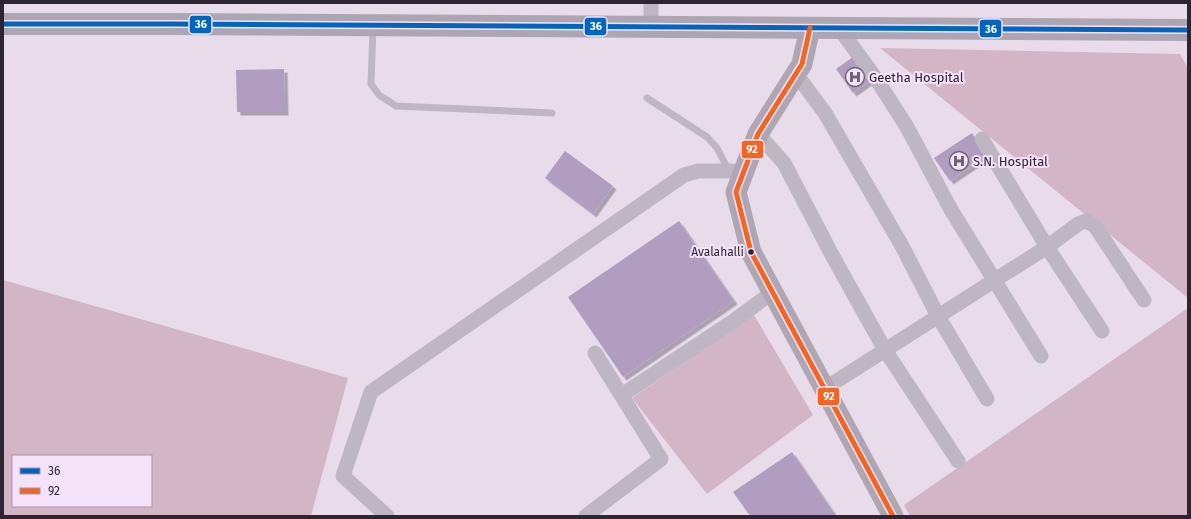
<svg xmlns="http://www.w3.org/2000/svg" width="1191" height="519" viewBox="0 0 1191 519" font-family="'Fira Sans',sans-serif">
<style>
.green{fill:#d2b6c6;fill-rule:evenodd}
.building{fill:#b09dc0;filter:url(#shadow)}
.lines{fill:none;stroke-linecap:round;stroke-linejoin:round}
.lane{stroke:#bfb6c3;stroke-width:7}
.street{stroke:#bfb6c3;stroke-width:15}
.secondary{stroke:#afa6b4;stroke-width:21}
.primary{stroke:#aea5b2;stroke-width:22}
.bus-1-casing{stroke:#f5e2f9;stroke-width:8}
.bus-2-casing{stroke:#f5e2f9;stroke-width:8}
.bus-1{stroke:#0065bd;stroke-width:5}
.bus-2{stroke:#f26522;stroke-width:5}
.bus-dot{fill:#2d2534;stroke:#f5e2f9;stroke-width:1.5}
.labels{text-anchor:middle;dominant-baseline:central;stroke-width:4;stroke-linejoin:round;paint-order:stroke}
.bus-label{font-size:12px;fill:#2d2534;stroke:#f5e2f9;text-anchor:end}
.poi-label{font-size:13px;fill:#2d2534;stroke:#f5e2f9;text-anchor:start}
.line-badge{stroke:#f5e2f9;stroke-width:1.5}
.badge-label{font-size:11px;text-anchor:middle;font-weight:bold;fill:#fff}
</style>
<defs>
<filter id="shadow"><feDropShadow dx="3.5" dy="3.5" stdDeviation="0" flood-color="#0004"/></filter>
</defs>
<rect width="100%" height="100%" fill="#e8dceb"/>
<g class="green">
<path d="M880 48 1180 54 1188 68V298Z"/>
<path d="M3 280 348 378 311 516H3ZM13 456H151V506H13Z"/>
<path d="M1188 308V516H910L904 505Z"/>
<path d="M754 315 813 415 707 494 632 398Z"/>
</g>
<g class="building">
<path d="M853 57 870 81 853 93 836 69Z"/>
<path d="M284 69 285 112H237L236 70Z"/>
<path d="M972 133 987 156 950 181 934 158Z"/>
<path d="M565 151 613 186 593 214 545 178Z"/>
<path d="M679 221 734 301 623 377 568 297Z"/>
<path d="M792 452 836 516H750L733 492Z"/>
</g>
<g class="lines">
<g class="lane">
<path d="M373 27 371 84 379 95 396 106 552 113"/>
<path d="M647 98 707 137 717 148 729 171"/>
</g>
<g class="street">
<path d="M651 3V27"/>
<path d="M839 28 877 80 907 127 950 208 1041 356"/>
<path d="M796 74 825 113 902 246 938 316 987 399"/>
<path d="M758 134 784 163 832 255 885 350 958 461"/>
<path d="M982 139 1047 247 1102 331"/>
<path d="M824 389 1047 247 1078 224 1086 221 1095 226 1144 300"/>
<path d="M622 395 732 322 773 292"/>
<path d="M387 516 343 476 371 392 684 175 698 171H744"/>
<path d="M586 516 661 459 595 353"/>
</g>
<path class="secondary" d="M810 28 802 64 758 134 736 192 751 252 893 516"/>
<path class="primary" d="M3 24H173L1188 30"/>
<g class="bus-1-casing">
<path id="bus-1" d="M3 24H173L1188 30"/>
</g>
<g class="bus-2-casing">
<path id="bus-2" d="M810 28 802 64 758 134 736 192 751 252 893 516"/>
</g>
<use href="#bus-1" class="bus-1"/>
<use href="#bus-2" class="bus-2"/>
</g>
<defs>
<g id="hospital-ring" transform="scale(1)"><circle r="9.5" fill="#f5e2f9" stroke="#6e6574" stroke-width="1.5"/><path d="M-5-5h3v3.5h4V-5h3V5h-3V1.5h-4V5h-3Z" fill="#6e6574"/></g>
</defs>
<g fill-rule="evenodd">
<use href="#hospital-ring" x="855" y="77"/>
<use href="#hospital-ring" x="959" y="161"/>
</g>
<circle class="bus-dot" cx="751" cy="252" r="3.5"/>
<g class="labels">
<g class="bus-label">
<text x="744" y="252">Avalahalli</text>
</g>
<g class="poi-label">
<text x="869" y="77">Geetha Hospital</text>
<text x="973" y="161">S.N. Hospital</text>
</g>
</g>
<g class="line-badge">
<rect x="189" y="15" width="23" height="19" rx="4" fill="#0065bd"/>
<rect x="584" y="17" width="23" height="19" rx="4" fill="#0065bd"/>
<rect x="979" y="19" width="23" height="19" rx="4" fill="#0065bd"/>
<rect x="741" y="140" width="23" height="19" rx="4" fill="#f26522"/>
<rect x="817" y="387" width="23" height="19" rx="4" fill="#f26522"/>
</g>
<g class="badge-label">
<text x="201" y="28">36</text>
<text x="596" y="30">36</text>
<text x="991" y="33">36</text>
<text x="752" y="153">92</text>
<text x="829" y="400">92</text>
</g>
<rect width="1191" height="519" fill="none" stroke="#2d2534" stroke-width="8"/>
<rect x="12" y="455" width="140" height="52" fill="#f5e2f9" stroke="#a596aa"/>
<rect x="20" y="468" width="20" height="6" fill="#0065bd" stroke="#a596aa"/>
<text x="48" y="475" font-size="12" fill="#2d2534">36</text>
<rect x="20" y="488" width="20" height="6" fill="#f26522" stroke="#a596aa"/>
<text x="48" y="495" font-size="12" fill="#2d2534">92</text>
</svg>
